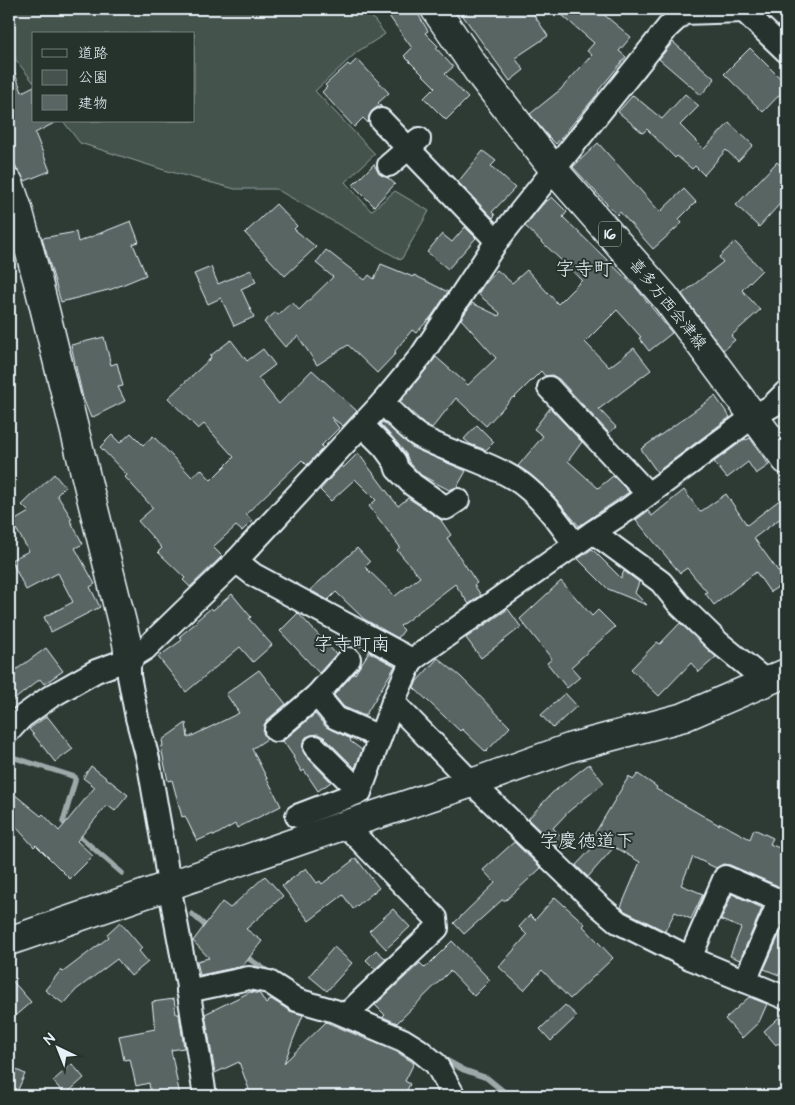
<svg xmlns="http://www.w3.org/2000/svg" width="795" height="1105" viewBox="0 0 795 1105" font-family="'Architects Daughter','Klee One',sans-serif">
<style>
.green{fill:#45524e;stroke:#96a2a3}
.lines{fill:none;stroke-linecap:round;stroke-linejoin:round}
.stream{stroke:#9da8a9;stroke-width:5.5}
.building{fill:#596563;stroke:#e8f1f8}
.street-casing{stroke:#e8f1f8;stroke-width:26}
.secondary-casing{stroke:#e8f1f8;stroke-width:31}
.primary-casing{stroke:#e8f1f8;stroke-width:31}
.street{stroke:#26332d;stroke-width:22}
.secondary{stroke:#26332d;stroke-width:28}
.primary{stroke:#26332d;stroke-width:28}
.labels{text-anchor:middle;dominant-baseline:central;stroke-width:4;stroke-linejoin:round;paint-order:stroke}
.shield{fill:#26332d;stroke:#aeb8bb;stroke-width:1}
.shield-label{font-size:15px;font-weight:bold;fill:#e8f1f8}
.street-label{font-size:16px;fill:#e8f1f8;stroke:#26332d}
.quarter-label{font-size:19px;fill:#e8f1f8;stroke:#26332d}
</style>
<rect width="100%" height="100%" fill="#2e3b35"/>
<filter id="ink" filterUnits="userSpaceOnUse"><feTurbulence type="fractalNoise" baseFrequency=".02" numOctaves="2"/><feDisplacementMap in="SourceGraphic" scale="10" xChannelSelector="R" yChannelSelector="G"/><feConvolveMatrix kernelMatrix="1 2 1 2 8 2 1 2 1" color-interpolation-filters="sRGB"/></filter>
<g filter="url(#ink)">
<path class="green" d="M18 9H366L385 34 357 52 315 91 375 154 345 182 371 211 395 191 429 211 401 260 276 189H235L164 170 80 143 63 121H194V34H34V83L9 51V16Z"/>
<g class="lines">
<g class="stream">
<path d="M9 756 75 777V781L63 822 122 873"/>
<path d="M192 914 209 929"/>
<path d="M242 954 270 973"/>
<path d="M442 1058 464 1070 487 1078 509 1096"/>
</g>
</g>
<g class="building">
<path d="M384 9H415L428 31 425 33 438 46 436 48 453 67 445 74 468 98 446 120 424 98 435 87 404 56 412 48Z"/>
<path d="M458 9H530L548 36 515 58 524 70 510 81Z"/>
<path d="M555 9H597L631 37 619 51 626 57 598 91 599 92 556 144 547 135 530 114 560 90 592 55 587 51 594 43Z"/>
<path d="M673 42 715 79 701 95 659 59Z"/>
<path d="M750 48 786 84V88L763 112 724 74Z"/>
<path d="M357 59 389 93 378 103 382 107H377L372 111 369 116 368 123 363 118 354 127 322 92 327 87 325 85 348 64 350 66Z"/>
<path d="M10 60 22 92 34 86V121H58L35 133 50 171 25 181 17 170 9 150Z"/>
<path d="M685 94 699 106 680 125 704 149 729 123 753 145 738 161 726 150 704 175 695 166 692 169 677 156 675 158 647 129 643 133 618 112 633 95 662 119Z"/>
<path d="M598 143 660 212 684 189 696 202 679 219 682 223 653 249 620 212 617 215 573 167Z"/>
<path d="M483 151 496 161 491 166 515 188 492 212 495 215 493 218 458 182Z"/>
<path d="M777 162 786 171V197L759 227 736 205Z"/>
<path d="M374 164 379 174 388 178 395 184 374 206 353 185Z"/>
<path d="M552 197 567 212 563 217 637 289 672 333 649 351 639 338 641 337 617 310 585 342 609 367 634 348 651 370 599 409 616 427 609 433 559 379 552 375 545 376 541 371 514 398 513 397 486 426 456 398 432 428 426 425 400 402 436 357 468 385 496 358 461 319 472 303 499 316 500 313 478 294 485 283 497 270 512 283 527 270 558 304 582 280 525 226 542 205Z"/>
<path d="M276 204 297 226 294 229 316 247 285 276 245 233Z"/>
<path d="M131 221 139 242 133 244 146 275 112 289 61 302 42 238 76 232 78 242Z"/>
<path d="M465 227 476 238 448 269 427 252 442 234 452 242Z"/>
<path d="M735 242 762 270 742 290 760 310 731 336 735 340 723 350 682 294 723 262 719 257Z"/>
<path d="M326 250 365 280 369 275 374 279 381 264 413 277 414 275 448 292 431 317 416 333 412 330 395 351 396 353 377 373 348 345 317 365 298 336 285 347 264 322 276 312 278 315 292 302 299 310 333 277 316 263Z"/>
<path d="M211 267 218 284 251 270 256 282 241 289 254 317 234 326 221 298 208 304 194 274Z"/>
<path d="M104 337 111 365 117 363 123 386 118 387 125 401 91 418 83 398 71 345Z"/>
<path d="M231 340 247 361 263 349 275 365 258 378 279 404 312 370 357 411 343 426 331 417 339 428 321 446 323 448 307 465 302 460 246 514 252 521 242 531 236 526 213 547 222 556 190 587 183 580 185 578 158 552 162 548 138 521 153 508 125 477 127 475 100 447 112 435 120 443 131 433 143 445 153 436 192 477 201 469 211 480 234 457 204 424 198 429 168 398 211 358 210 356Z"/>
<path d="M715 396 730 417 657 472 641 449Z"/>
<path d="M550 408 582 442 568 461 598 488 613 476 629 492 579 526 548 490 530 474 518 466 543 436 534 429Z"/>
<path d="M383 422 413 448 466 471 457 487 449 490 421 475 409 462 406 454 394 439 380 424Z"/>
<path d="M477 425 494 442 486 450 470 444 464 439Z"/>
<path d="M750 438 769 465 756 474 748 462 727 478 714 462 745 439 746 440Z"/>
<path d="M358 453 398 506 408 498 440 519 451 535 447 538 477 583 474 585 481 595 469 604 455 584 400 626 404 630 398 638 364 619 336 592 328 600 310 590 357 548 370 562 365 567 395 596 420 577 397 550 400 547 369 506 376 500 355 479 331 501 320 490 341 466 343 468Z"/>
<path d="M54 474 65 487 57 495 72 519 70 520 83 544 75 548 95 584 90 587 100 607 51 632 44 617 73 602 58 573 26 590 11 560 29 551 12 522 29 512 22 505Z"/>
<path d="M684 490 700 512 726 494 747 525 786 495V514L754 538 786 582 770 592 756 572 714 605 705 593 707 592 687 568 680 573 636 520 648 511 652 516Z"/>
<path d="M592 549 621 578 624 571 639 582 635 593 647 605 608 589 578 559Z"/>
<path d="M561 581 592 616 598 610 615 627 571 667 580 677 567 688 547 663 552 659 520 619Z"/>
<path d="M232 594 251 617 249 619 272 645 253 662 240 647 186 692 158 657 182 640 180 636 197 622 196 621 211 608 213 610Z"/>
<path d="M508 609 521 627 481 658 466 638Z"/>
<path d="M298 613 336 654 319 673 280 631Z"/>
<path d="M680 623 716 657 699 672 691 663 659 696 631 669 657 642 660 644Z"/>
<path d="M46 648 63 671 44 684 40 679 9 704V675Z"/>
<path d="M369 652 395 666 365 716 344 707 334 695 354 673 355 674Z"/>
<path d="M438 658 461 677 510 727 486 752 462 729 460 731 414 688 417 681Z"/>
<path d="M259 670 286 704 267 720 264 725 263 733 267 739 252 749 281 806 237 828 235 824 214 836 213 834 197 841 185 816 182 817 172 780 168 781 161 747 163 746 162 740 186 723 188 738 239 713 226 694Z"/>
<path d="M565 693 577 706 553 728 541 715Z"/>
<path d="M315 714 326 727 351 739 350 741 362 750 355 768 324 737 318 734 311 735 306 737 303 743V751L306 756 331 782 318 791 304 770 302 772 293 757H294L283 741Z"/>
<path d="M47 716 73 749 55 762 29 729Z"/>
<path d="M589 764 604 783 569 811 553 828 568 843 560 850 528 819 552 793Z"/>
<path d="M91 766 128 795 115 811 107 805 77 841 93 856 70 879 36 845 34 847 9 819V790L41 816 43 814 59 831 95 787 83 778Z"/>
<path d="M638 774 657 787 656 789 719 825 720 823 750 839 754 829 773 838 770 844 786 851V891L776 885 730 865 723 864 716 868 693 857 681 885 703 894 691 919 675 912 665 931 625 911 621 907 640 862 614 847 588 877 576 865 595 845 591 840 629 776 633 780Z"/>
<path d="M514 842 541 868 506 900H502L464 934 454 923 495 883 483 870Z"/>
<path d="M356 858 379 888 353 909 343 895 309 921 282 886 306 868 317 883 320 881 322 884Z"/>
<path d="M265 876 283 896 246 929 262 941 243 966 200 975 197 961 209 958 193 941 222 902 230 908Z"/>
<path d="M732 894 762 908 740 960 730 956 741 928 721 920Z"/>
<path d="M555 897 585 924 583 926 613 958 570 999 542 970 524 990 499 967 527 935 519 927 530 915 535 920Z"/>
<path d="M393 909 410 927 386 949 369 931Z"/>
<path d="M786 920V959L779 975 764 969Z"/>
<path d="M120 922 142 948 139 951 148 962 131 976 117 959 76 990 64 1004 45 990 61 970 63 972 109 937 107 934Z"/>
<path d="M452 941 490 980 474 996 450 971 397 1023 383 1017 385 1015 375 1005 420 963 425 968Z"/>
<path d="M334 947 352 963 327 991 309 976Z"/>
<path d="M376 950 386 959 375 969 366 960Z"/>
<path d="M9 977 31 1002 9 1021Z"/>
<path d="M250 992 260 994 266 1004 271 999 290 1011 303 1015 284 1063 326 1022 397 1052 414 1063 405 1081 410 1084 404 1096H250L251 1095 239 1062 215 1073 205 1014Z"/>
<path d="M749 997 767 1004 759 1022 742 1038 725 1019Z"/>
<path d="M174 999 176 1014H179L184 1048 171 1050 180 1096H151L149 1083 136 1086 130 1059 124 1060 119 1036 155 1029 152 1002Z"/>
<path d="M565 1005 577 1016 551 1041 540 1029Z"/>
<path d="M786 1011V1052L778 1043 776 1045 764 1031Z"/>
<path d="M72 1064 84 1078 65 1095 53 1081Z"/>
<path d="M9 1066 25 1074 15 1096H9Z"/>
</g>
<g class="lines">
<g class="street-casing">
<g id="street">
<path d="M744 11 786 51"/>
<path d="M381 120 497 241"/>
<path d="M389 165 419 139"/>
<path d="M549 388 648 494"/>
<path d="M382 403C394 413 406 428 419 436 449 453 484 460 513 478 536 491 560 523 575 545"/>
<path d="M362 425 384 447 395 462 397 469 413 485 446 508 458 500"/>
<path d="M593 532 661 582 678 603 718 642 767 682"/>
<path d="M236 561 254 575 412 660"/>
<path d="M129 659V676L137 718 148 759 163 845 169 885 187 981 205 1096"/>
<path d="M317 695 336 718 380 737"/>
<path d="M393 702 472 783 598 905 618 922 690 958 786 998"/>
<path d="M276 730 317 695 349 659"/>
<path d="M9 731 22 717 50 697 96 671 129 659 145 649 236 561 382 403 421 356 497 241 668 27 683 13 744 11 747 9"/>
<path d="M315 747 360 792"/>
<path d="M297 816 360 792 393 702 412 660 593 532 627 510 754 416 772 406 786 392"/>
<path d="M345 825 436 918 437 928 346 1015"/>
<path d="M690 958 725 877 771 897 786 907"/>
<path d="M745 981 779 902"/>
<path d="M188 991 249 978 269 982 297 1000 335 1011 403 1040 419 1050 436 1064 454 1096"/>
</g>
</g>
<g class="secondary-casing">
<g id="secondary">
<path d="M9 183 18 209 38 282 127 643 129 659"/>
<path d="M9 941 345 825 472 783 572 747 684 717 786 673"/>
</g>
</g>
<g class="primary-casing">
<path id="primary" d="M435 9 479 73 555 171 665 297 786 460"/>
</g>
<use href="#street" class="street"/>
<use href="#secondary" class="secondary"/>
<use href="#primary" class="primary"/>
</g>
</g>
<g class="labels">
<rect class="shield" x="599" y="221.5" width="22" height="25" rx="4"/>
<g class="shield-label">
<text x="610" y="234">16</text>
</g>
<g class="street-label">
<text transform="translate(668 304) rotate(51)">喜多方西会津線</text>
</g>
<g class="quarter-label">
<text x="584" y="269">字寺町</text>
<text x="352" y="644">字寺町南</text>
<text x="587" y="841">字慶徳道下</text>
</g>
</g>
<rect width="795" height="1105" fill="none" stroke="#26332d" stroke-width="30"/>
<rect x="15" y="15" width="765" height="1075" fill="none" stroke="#e8f1f8" stroke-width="2" filter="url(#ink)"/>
<rect x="32" y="32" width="162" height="90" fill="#26332d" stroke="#747f7e"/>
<rect x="42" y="49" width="25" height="8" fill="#26332d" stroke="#747f7e"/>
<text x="78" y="58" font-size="15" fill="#e8f1f8">道路</text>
<rect x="42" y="70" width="25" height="15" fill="#45524e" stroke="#747f7e"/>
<text x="78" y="82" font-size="15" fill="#e8f1f8">公園</text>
<rect x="42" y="95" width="25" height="15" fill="#596563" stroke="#747f7e"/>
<text x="78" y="108" font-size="15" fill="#e8f1f8">建物</text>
<g transform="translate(58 1048) rotate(317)" stroke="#26332d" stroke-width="4" paint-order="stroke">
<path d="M0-4L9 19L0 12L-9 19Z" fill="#e8f1f8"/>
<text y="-8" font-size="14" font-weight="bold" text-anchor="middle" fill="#e8f1f8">N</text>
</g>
</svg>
